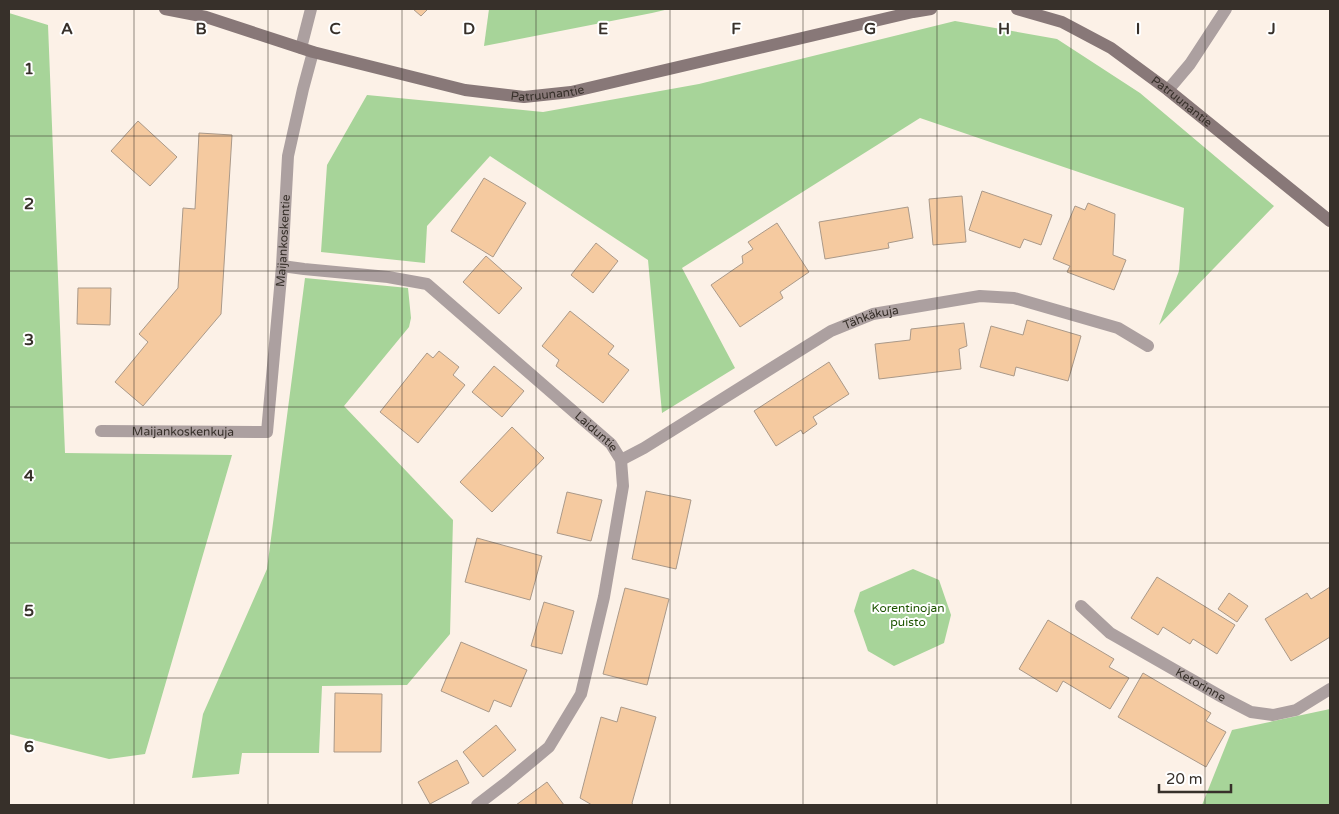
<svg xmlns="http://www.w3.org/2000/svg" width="1339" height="814" viewBox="0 0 1339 814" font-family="'Varela Round',sans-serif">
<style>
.green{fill:#a7d499}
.building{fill:#f5caa0;stroke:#aa9989}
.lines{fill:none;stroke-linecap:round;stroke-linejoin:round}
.street{stroke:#aca0a0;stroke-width:12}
.secondary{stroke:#887878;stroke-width:12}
.grid{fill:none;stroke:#37302a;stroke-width:1;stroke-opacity:0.55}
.labels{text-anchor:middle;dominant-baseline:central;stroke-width:4;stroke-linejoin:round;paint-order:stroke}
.street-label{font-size:12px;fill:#37302a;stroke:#fff}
.park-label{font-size:12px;fill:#1d5400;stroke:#fff}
.grid-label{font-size:16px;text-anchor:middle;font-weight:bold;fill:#37302a;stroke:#fff;stroke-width:4;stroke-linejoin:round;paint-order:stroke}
</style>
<rect width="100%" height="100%" fill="#fcf1e7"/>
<g class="green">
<path d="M489 9H669L652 13 484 46Z"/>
<path d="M9 13 48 25 65 453 232 455 145 754 109 759 9 734Z"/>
<path d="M955 21 1057 39 1140 93 1274 206 1159 325 1179 271 1184 208 920 118 682 268 735 368 662 413 648 260 490 156 427 226 425 263 321 252 327 165 367 95 543 112 699 84Z"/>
<path d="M305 278 408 288 411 318 409 327 344 406 453 520 450 634 407 685 322 686 319 753H242L239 774 192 778 203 714 267 569Z"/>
<path d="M913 569 939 580 951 615 944 643 894 666 868 651 854 611 860 592Z"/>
<path d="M1330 709V805H1202L1232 730Z"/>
</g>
<g class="building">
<path d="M413 9H428L421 16Z"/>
<path d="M138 121 177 157 150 186 111 151Z"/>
<path d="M199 133 232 135 221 314 143 406 115 382 148 342 139 334 178 288 183 208 195 209Z"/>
<path d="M484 178 526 203 493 257 451 231Z"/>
<path d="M982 191 1052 215 1041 245 1024 239 1020 248 969 230Z"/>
<path d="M962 196 966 242 933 245 929 199Z"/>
<path d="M1088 203 1115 214 1113 255 1126 260 1114 290 1067 272 1070 266 1053 259 1075 206 1085 210Z"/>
<path d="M908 207 913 238 888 243 889 248 825 259 819 222Z"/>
<path d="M777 223 809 272 780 292 783 298 740 327 711 285 743 263 742 256 753 249 748 242Z"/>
<path d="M596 243 618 261 593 293 571 275Z"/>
<path d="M486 256 522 288 499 314 463 282Z"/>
<path d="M78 288H111L110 325 77 324Z"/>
<path d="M570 311 614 346 608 354 629 370 603 403 556 366 559 360 542 346Z"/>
<path d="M1027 320 1081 336 1068 381 1016 367 1014 376 980 367 991 326 1023 335Z"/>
<path d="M964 323 967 346 959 349 961 369 879 379 875 344 910 340 911 329Z"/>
<path d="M439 351 459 367 453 375 465 385 418 443 380 412 427 353 433 358Z"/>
<path d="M829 362 849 394 813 417 817 424 803 434 801 430 776 446 754 411Z"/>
<path d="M494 366 524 391 502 417 472 392Z"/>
<path d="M512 427 544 458 492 512 460 482Z"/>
<path d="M646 491 691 500 676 569 632 559Z"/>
<path d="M567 492 602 500 591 541 557 533Z"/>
<path d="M477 538 542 556 530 600 465 582Z"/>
<path d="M1157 577 1235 625 1217 654 1193 639 1190 644 1163 627 1158 635 1131 618Z"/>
<path d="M1330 587V637L1291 661 1265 619 1307 593 1311 599Z"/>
<path d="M625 588 669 599 647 685 603 674Z"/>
<path d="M1229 593 1248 606 1237 622 1218 609Z"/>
<path d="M544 602 574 611 562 654 531 646Z"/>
<path d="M1048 620 1114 659 1109 667 1129 678 1110 709 1063 681 1057 692 1019 669Z"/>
<path d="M461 642 527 670 511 707 494 700 489 712 441 691Z"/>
<path d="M1143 673 1211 713 1206 721 1226 732 1206 767 1118 717Z"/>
<path d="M335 693 382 694 381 752H334Z"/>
<path d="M621 707 656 717 632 803 633 805H592L580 798 601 717 617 722Z"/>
<path d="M496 725 516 750 483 777 463 752Z"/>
<path d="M457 760 469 783 430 804 418 782Z"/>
<path d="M547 782 564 805H516Z"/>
</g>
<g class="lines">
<g class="street">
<path d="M301 48 311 9"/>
<path d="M1168 90 1190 64 1226 9"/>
<path id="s1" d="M282 266 304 269 388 277 427 284 611 444 621 460 623 486 604 597 581 694 549 747 507 782 477 805"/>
<path id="s2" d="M101 431 267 432 282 266 288 156 303 89 313 52"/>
<path id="s3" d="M621 460 644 448 831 331 873 314 980 296 1014 298 1118 328 1148 346"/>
<path id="s4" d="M1081 606 1110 633 1222 697 1251 712 1273 715 1296 710 1330 689"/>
</g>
<g class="secondary">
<path id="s5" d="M165 9 206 17 313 52 465 90 524 97 571 92 913 12 931 9"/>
<path id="s6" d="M1017 9 1062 22 1111 48 1168 90 1330 221"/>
</g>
</g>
<path class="grid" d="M134 9V805M268 9V805M402 9V805M536 9V805M670 9V805M803 9V805M937 9V805M1071 9V805M1205 9V805M9 136H1330M9 271H1330M9 407H1330M9 543H1330M9 678H1330"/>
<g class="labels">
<g class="street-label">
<text stroke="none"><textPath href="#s5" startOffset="394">Patruunantie</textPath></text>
<text stroke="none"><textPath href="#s6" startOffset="191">Patruunantie</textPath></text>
<text stroke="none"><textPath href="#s2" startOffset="358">Maijankoskentie</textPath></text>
<text stroke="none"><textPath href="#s3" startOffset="289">Tähkäkuja</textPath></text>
<text stroke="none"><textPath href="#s2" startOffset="82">Maijankoskenkuja</textPath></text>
<text stroke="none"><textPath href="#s1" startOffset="371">Laiduntie</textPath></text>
<text stroke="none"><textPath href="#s4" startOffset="144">Ketorinne</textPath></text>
</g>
<g class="park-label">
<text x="908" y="608">Korentinojan<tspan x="908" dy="14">puisto</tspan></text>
</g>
</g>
<g class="grid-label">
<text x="67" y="34">A</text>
<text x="201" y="34">B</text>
<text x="335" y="34">C</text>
<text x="469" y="34">D</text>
<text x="603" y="34">E</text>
<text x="736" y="34">F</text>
<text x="870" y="34">G</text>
<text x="1004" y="34">H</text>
<text x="1138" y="34">I</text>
<text x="1272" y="34">J</text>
<text x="29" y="74">1</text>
<text x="29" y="209">2</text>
<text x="29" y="345">3</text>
<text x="29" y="481">4</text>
<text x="29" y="616">5</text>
<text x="29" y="752">6</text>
</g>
<rect width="1339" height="814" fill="none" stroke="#37302a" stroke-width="20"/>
<path d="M1159 784v8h72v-8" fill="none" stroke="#37302a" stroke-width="2.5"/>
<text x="1166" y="784" font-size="15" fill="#37302a" stroke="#ffffff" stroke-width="4" paint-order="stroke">20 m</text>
</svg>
